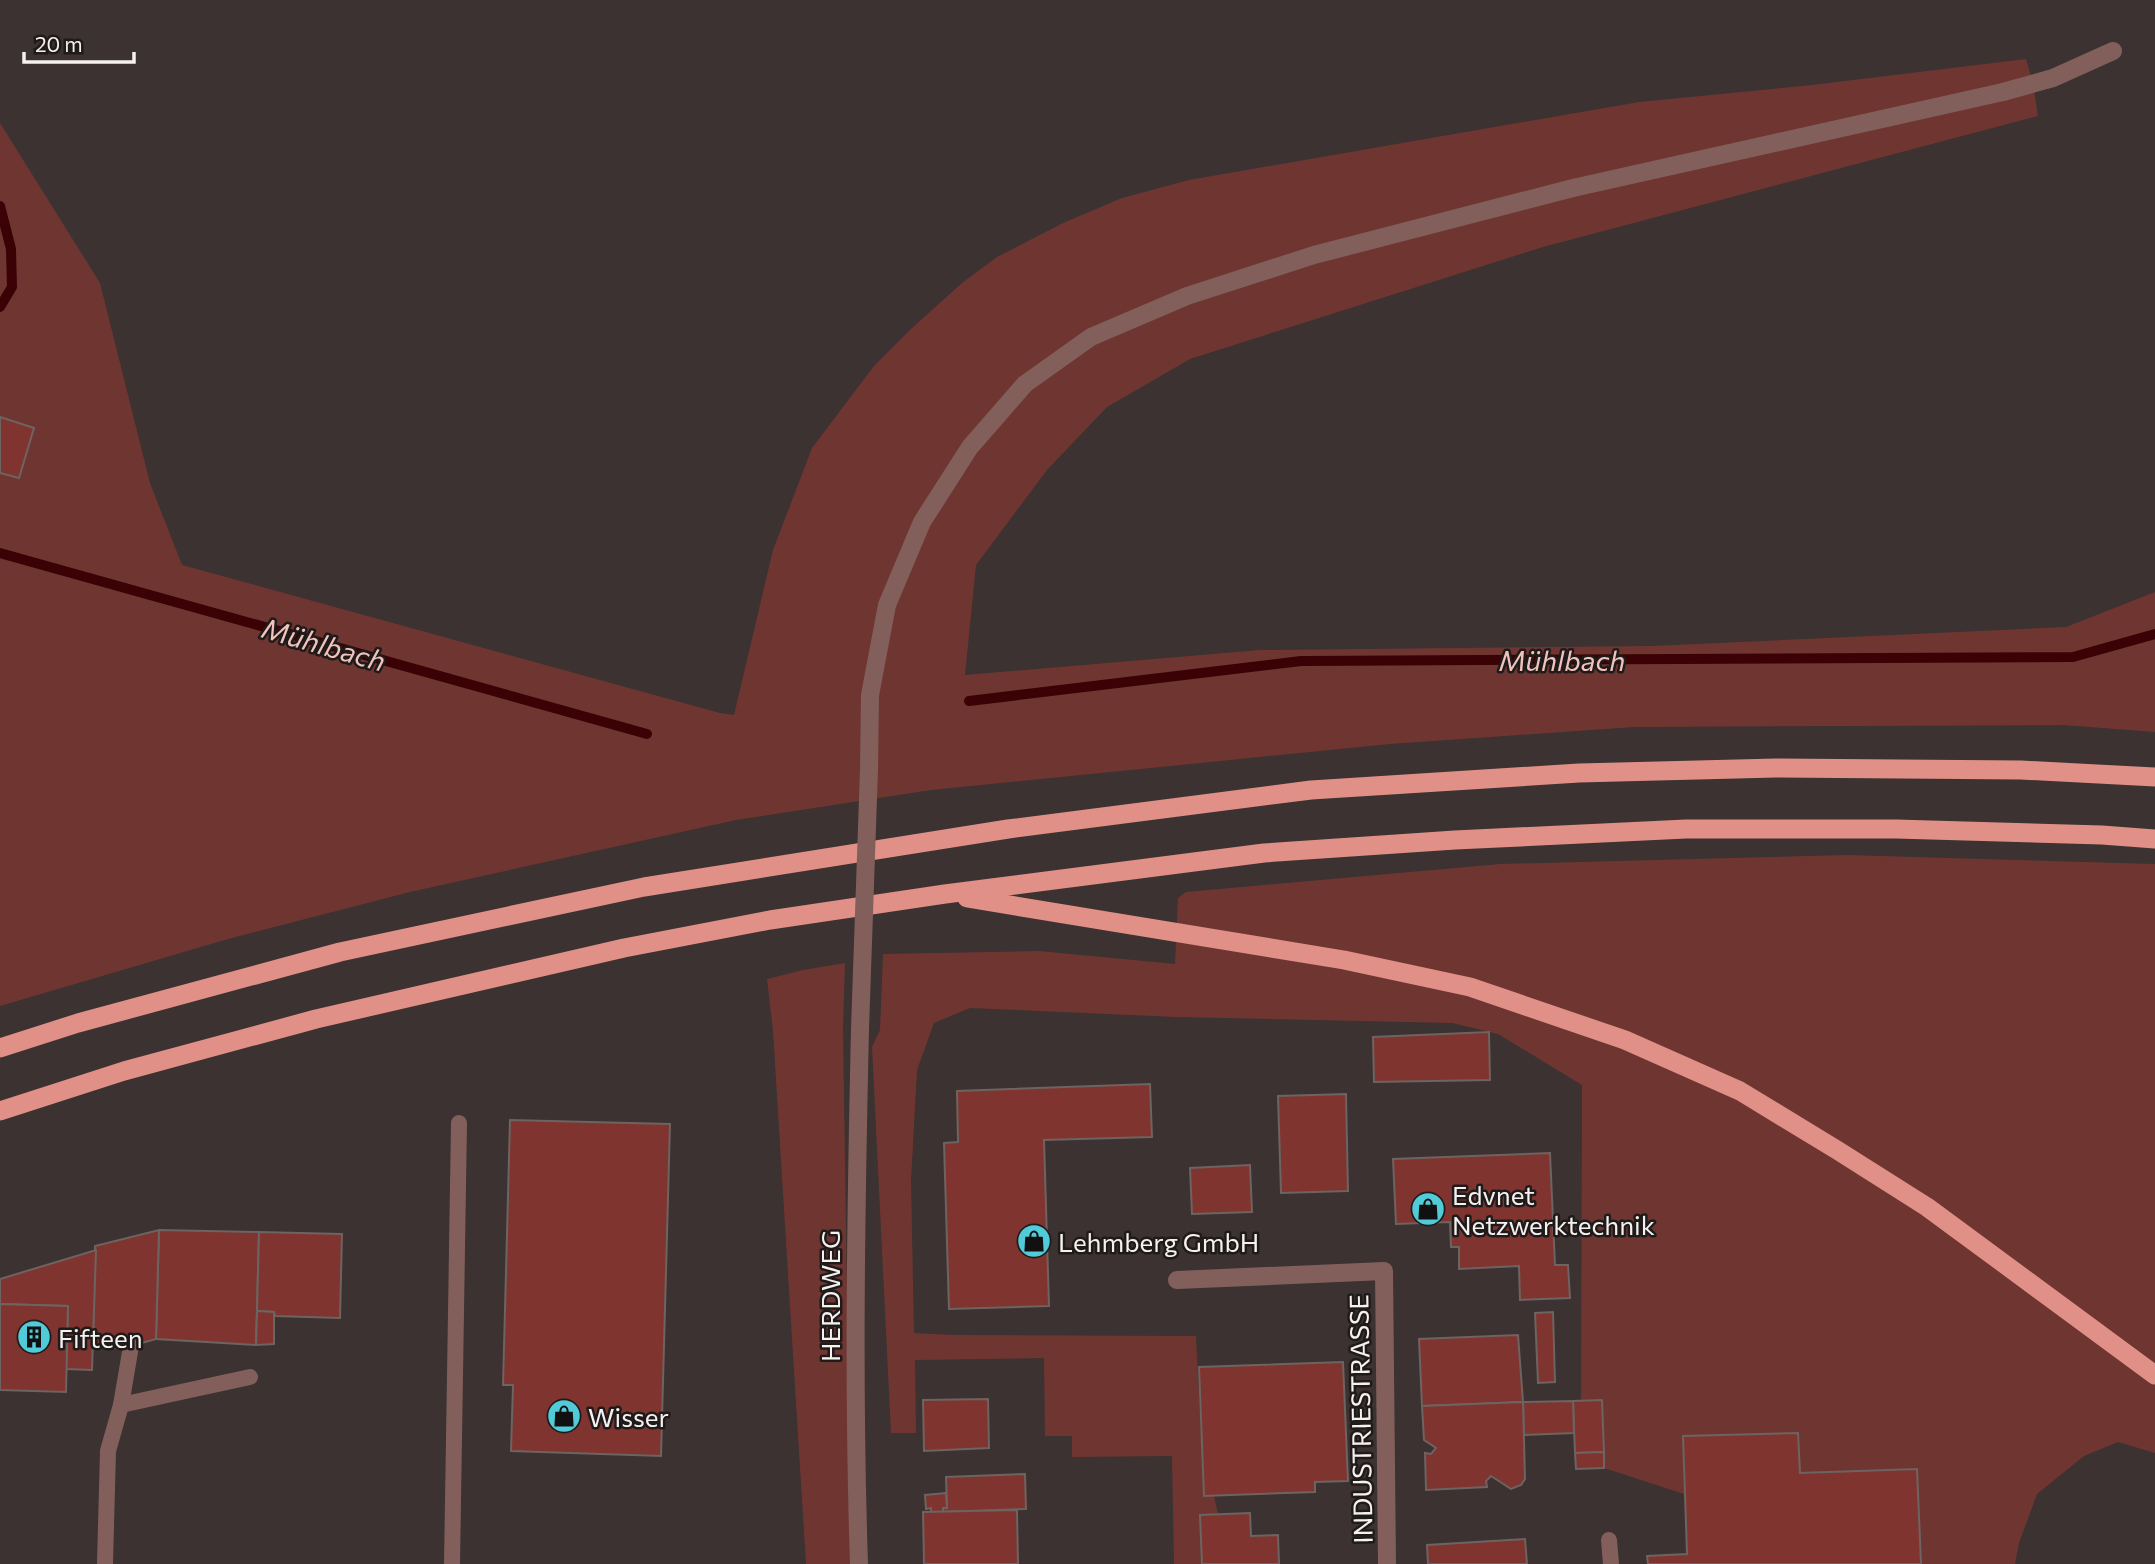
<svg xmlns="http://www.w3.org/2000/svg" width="2155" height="1564" viewBox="0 0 2155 1564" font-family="Commissioner,sans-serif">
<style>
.green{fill:#6f3631}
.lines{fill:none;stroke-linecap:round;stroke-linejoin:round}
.stream{stroke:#3a0204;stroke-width:10}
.building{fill:#80342f;stroke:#6d6361;stroke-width:2}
.service{stroke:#835f5b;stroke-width:16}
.minor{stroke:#835f5b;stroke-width:18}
.trunk{stroke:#e09087;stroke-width:19}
.minor-bridge{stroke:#835f5b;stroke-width:18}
.labels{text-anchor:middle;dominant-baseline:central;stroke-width:5;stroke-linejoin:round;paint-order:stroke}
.poi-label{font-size:26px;fill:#f6f0ef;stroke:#1f1b1a;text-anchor:start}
.street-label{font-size:26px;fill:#f6f0ef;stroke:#1f1b1a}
.water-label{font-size:28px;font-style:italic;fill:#f2c3bd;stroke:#1f1b1a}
</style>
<rect width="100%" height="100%" fill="#3b3231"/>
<g class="green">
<path d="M2026 59 2033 83 2038 116 1543 247 1190 359 1107 407 1047 470 976 565 965 675 1260 650 1652 646 2066 627 2155 592V732L2063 725 1634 727 1390 744 931 790 736 820 410 892 228 939 0 1006V123L100 283 150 483 182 565 720 713 734 715 773 550 812 448 874 366 912 328 962 283 997 257 1063 223 1122 198 1189 180 1639 102 1812 85Z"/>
<path d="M1847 855 2155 864V1453L2118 1442 2084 1456 2037 1494 2019 1543 2015 1564H1921L1917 1469 1800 1473 1798 1433 1683 1436 1684 1494 1604 1468 1602 1400H1581L1582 1085 1498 1034 1452 1023 1176 1017 970 1008 934 1023 917 1070 911 1181 914 1333 955 1335 1196 1336 1204 1496H1214L1218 1514 1202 1564H1174L1172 1456 1072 1457V1436H1045L1044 1358 915 1360 916 1433H891L872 1047 880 1030 883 954 1039 951 1175 964 1178 898 1186 892 1500 864Z"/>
<path d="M845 963 843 1028 851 1564H806L773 1031 767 979 803 970Z"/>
</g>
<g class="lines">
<g class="stream">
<path d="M0 206 11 249 12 287 0 307"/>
<path d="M0 553 647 734"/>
<path d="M969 701 1301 661 2073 657 2155 634"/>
</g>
</g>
<g class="building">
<path d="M0 417 34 428 19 478 0 473Z"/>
<path d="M1489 1032 1490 1080 1374 1082 1373 1037Z"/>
<path d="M1150 1084 1152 1137 1044 1140 1049 1306 949 1309 944 1143 958 1142 957 1091Z"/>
<path d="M1346 1094 1348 1191 1281 1193 1278 1096Z"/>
<path d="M510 1120 670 1124 661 1456 511 1451 513 1385H503Z"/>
<path d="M1550 1153 1555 1265H1568L1570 1298 1520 1300 1519 1266 1459 1269V1247H1451L1450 1222 1396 1224 1393 1159Z"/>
<path d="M1250 1165 1252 1212 1192 1214 1190 1168Z"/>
<path d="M159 1230 259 1232 256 1345 156 1339Z"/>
<path d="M159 1230 156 1339 124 1348 93 1347 95 1246Z"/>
<path d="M259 1232 342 1234 340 1318 275 1316 274 1312 257 1311Z"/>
<path d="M96 1250 92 1370 66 1369 68 1306 0 1304V1279Z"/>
<path d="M0 1304 68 1306 66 1392 0 1390Z"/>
<path d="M257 1311 274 1312V1344L256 1345Z"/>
<path d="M1553 1312 1555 1382 1538 1383 1535 1313Z"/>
<path d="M1518 1335 1523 1402 1422 1406 1419 1339Z"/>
<path d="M1343 1362 1348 1481 1315 1482V1492L1204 1496 1199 1367Z"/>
<path d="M988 1399 989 1448 924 1451 923 1400Z"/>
<path d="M1602 1400 1604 1452 1575 1453 1573 1401Z"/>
<path d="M1573 1401 1574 1433 1524 1435 1523 1402Z"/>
<path d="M1523 1402 1525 1479 1521 1485 1511 1489 1491 1476 1486 1481 1487 1487 1426 1490 1425 1453 1431 1454 1436 1448 1424 1440 1422 1406Z"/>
<path d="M1798 1433 1800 1473 1917 1469 1921 1564H1648L1647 1556 1687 1554 1683 1436Z"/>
<path d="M1604 1452V1468L1576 1469 1575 1453Z"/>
<path d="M1025 1474 1026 1509 943 1512V1508H947L946 1477Z"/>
<path d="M946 1493 947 1508H943V1512H931V1508L926 1509 925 1495Z"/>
<path d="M1017 1510 1018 1564H924L923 1512Z"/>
<path d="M1250 1513 1251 1536 1278 1535 1279 1564H1202L1200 1515Z"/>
<path d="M1525 1539 1527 1564H1428L1427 1545Z"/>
</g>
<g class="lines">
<g class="service">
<path d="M121 1405 250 1377"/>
<path d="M1609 1540 1611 1564"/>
<path d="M105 1564 108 1451 121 1405 131 1346"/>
<path d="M452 1564 459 1123"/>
</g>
<g class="minor">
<path d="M869 769 870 695 887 605 922 522 970 447 1025 384 1091 337 1187 296 1314 255 1573 188 2003 92 2053 78 2113 51"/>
<path d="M1177 1280 1384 1271 1387 1564"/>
<path d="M859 1564C853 1386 856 1207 860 1029"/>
</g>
<g class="trunk">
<path d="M967 898 1344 960 1470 987 1625 1040 1740 1091 1837 1150 1927 1207 2155 1375"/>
<path d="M0 1048 78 1023 340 952 644 887 1008 829 1311 790 1579 773 1776 768 2021 770 2155 777"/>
<path d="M0 1111 124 1071 316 1019 624 948 770 920 945 894 1264 853 1455 840 1686 829H1896L2102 835 2155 839"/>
</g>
<path class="minor-bridge" d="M860 1029 869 769"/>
</g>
<defs>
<g id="shop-disc" transform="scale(1.75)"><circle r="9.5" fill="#52cbd9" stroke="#1f1b1a"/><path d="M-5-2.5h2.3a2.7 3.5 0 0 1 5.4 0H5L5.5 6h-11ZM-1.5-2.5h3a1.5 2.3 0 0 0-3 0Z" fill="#111"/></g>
<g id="building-disc" transform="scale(1.75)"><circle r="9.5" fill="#52cbd9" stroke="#1f1b1a"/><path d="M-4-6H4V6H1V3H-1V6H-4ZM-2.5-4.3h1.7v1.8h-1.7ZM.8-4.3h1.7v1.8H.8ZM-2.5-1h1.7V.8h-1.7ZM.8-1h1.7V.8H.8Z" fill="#111"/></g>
</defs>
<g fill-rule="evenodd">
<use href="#shop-disc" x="1428" y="1209"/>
<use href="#shop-disc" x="1034" y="1241"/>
<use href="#building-disc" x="34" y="1337"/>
<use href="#shop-disc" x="564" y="1416"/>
</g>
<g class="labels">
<g class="poi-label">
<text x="1452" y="1194">Edvnet<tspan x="1452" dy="30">Netzwerktechnik</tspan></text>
<text x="1058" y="1241">Lehmberg GmbH</text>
<text x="58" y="1337">Fifteen</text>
<text x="588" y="1416">Wisser</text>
</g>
<g class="street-label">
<text transform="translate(829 1296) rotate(-90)">HERDWEG</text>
<text transform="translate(1360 1419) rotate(-91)">INDUSTRIESTRASSE</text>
</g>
<g class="water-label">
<text transform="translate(324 644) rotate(16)">Mühlbach</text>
<text x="1562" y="660">Mühlbach</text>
</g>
</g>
<path d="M24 52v10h110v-10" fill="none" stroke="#f6f0ef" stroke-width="3.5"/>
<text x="35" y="52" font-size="21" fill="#f6f0ef" stroke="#1f1b1a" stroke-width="5" paint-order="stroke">20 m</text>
</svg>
